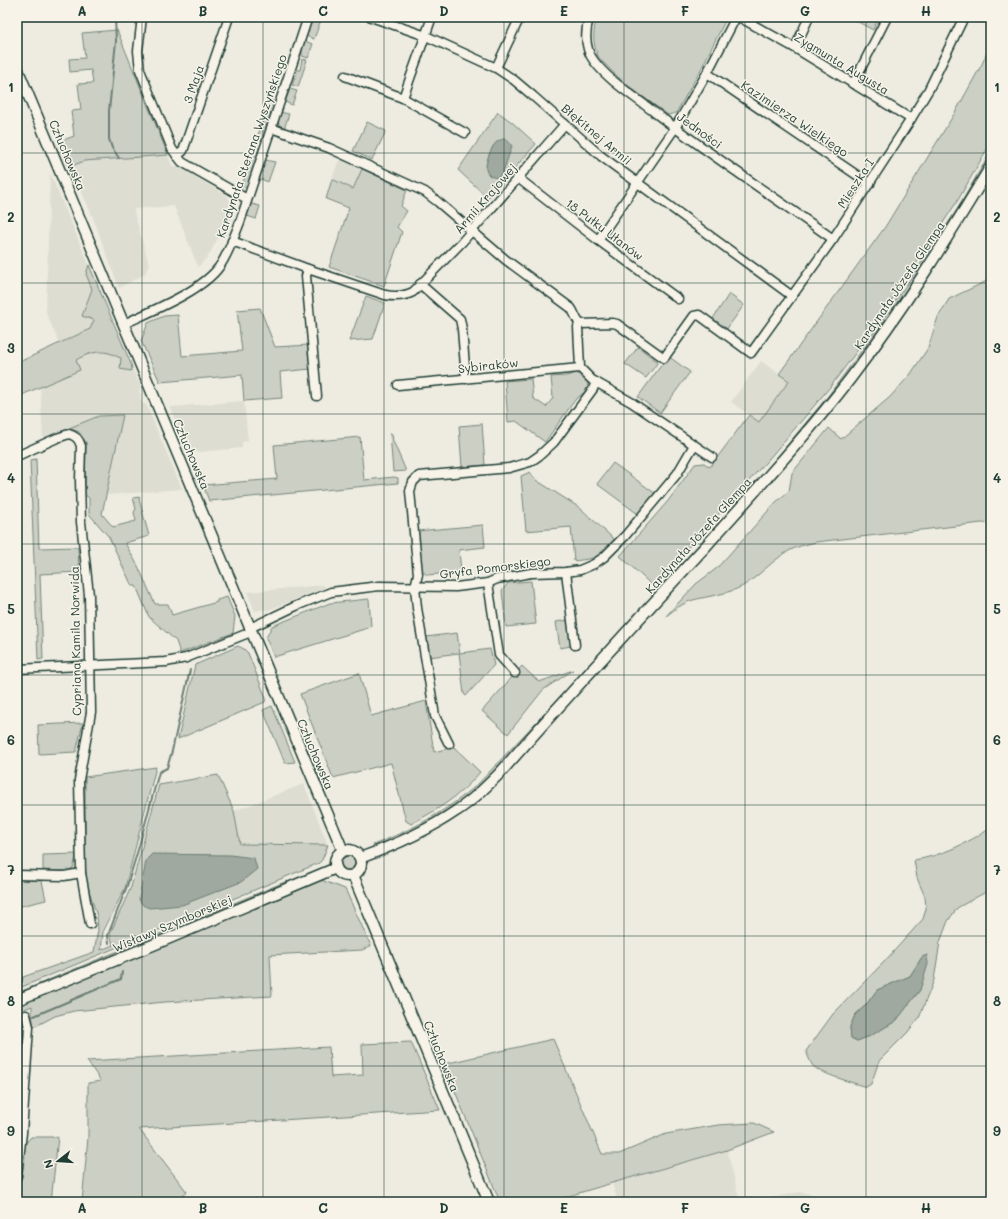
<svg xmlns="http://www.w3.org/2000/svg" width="1008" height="1219" viewBox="0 0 1008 1219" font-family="Mali,sans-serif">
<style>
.built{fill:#ddddd2}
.green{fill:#cccfc4;stroke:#76867c;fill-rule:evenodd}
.water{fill:#9fa99f;stroke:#6c7e74}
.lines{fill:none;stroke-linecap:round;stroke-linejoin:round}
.stream{stroke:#6c7e74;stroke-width:2}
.minor-casing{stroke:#1f3d34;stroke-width:11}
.major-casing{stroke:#1f3d34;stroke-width:13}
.minor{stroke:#f7f3e8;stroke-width:8}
.major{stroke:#f7f3e8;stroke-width:10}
.grid{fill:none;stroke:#1f3d34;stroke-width:1;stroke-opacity:0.55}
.labels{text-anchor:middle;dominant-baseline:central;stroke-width:3;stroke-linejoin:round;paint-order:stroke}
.street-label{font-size:12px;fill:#1f3d34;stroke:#f7f3e8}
.neatline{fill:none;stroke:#1f3d34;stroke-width:1.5}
.grid-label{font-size:13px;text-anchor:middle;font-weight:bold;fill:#1f3d34}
</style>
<rect width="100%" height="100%" fill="#eeece1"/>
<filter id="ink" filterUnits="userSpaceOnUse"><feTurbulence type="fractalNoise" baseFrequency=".025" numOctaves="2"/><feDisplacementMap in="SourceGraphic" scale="8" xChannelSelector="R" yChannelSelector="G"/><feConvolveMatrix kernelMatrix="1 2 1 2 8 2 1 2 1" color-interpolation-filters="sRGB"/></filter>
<g filter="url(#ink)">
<g class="built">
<path d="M168 155 172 166 179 167 228 196V198L233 203 234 212 230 225 224 238 219 236 209 255 198 267 174 206 134 209 135 216 149 264 145 274 119 288 92 215 72 170 69 167 84 161Z"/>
<path d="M342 160 362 169 353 189 332 179 338 162Z"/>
<path d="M50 173 89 265 86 274 92 289 82 315 94 320 90 329 59 343 46 312Z"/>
<path d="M94 353H109L121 358 131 371 132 368 141 387 139 392 141 394 140 399 142 400V403L143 404H146L182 489 106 495 123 415 99 416 43 439 40 387 80 370 76 360 84 355Z"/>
<path d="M761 361 789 381 759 422 731 402Z"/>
<path d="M244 401 248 441 242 442V448L189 453 170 407Z"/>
<path d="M324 585V588L266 611 265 609 255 611 247 592Z"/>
<path d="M304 784 328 845 240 844 234 811Z"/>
<path d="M727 1150 740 1202H618L612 1183Z"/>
<path d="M800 1192 814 1195 820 1202H752Z"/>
</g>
<g class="green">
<path d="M311 17H322L314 39 306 36Z"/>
<path d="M597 17H727L700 71 676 113 668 115C647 99 624 85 606 65 603 62 600 59 598 56 592 42 593 31 597 17Z"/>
<path d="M849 17H879L873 30Z"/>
<path d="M117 30 168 155 84 161 69 167 58 142 74 136 71 111 81 110 78 84 93 83 91 70 70 72 69 59 85 58 82 33Z"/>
<path d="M304 41 313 44 308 58 302 56V48Z"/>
<path d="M991 43V142L958 200 902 285 854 355 830 387 809 412 767 461 673 564 654 587 620 556 668 501 695 464 704 463 710 467 749 415 759 422 789 381 779 374 885 227 956 111 982 64Z"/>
<path d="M302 59 307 60 298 87 292 85 298 70H300Z"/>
<path d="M290 89 297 91 292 105 285 102Z"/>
<path d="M270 100 276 102 264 140 256 141Z"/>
<path d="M280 112 289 114 284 129C276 126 278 118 280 112Z"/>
<path d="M498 112 513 123 536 144 488 198 458 170ZM493 146 506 164 503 172 498 178 486 170 487 161Z"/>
<path d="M367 122 386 131 372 160 353 151Z"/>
<path d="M257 146 260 149 249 184 246 187 241 188 255 147Z"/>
<path d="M991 151V156L960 210 950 223 907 290 834 393 790 446 485 781C479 787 473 793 466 798 439 820 406 836 373 847V845C413 829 444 813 478 784L570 686 764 473 828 396 857 357 932 247 958 208Z"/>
<path d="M265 160 275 162 268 182 258 178Z"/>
<path d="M362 169 407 190 401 206 407 211 397 227 402 232 384 286 329 267 349 208 326 199 332 179 353 189Z"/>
<path d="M250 204H252L260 206 256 219 247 216 246 215Z"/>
<path d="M89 265 131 364 132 368 131 371 120 369 121 358C117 357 113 354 109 353 98 350 86 354 76 360L80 370 17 397V363L90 329 94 320 82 316 92 289 86 274Z"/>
<path d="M991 279V524L982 523 816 542C809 544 802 545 795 548 777 555 761 575 743 586 728 594 709 596 693 600 683 603 674 610 666 616L696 584 717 568 776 502 789 491 792 473 829 428 841 439 890 397 910 375 928 348 938 317 949 299Z"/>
<path d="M729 294 744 305 726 330 712 320Z"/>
<path d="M366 296 385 303 373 339 349 341Z"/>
<path d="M260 308 275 347 309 345 311 369 280 372 282 398 244 401 242 375 160 382 141 341 148 323 164 316 178 315 182 356 242 351 237 310Z"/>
<path d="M638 347 658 362 646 378 625 364Z"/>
<path d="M668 356 690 372 660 413 638 397Z"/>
<path d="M580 372 588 381 587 390 575 400 545 442 516 421 508 422 505 381 531 379 533 398 546 407 553 398 551 377 566 376Z"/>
<path d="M123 415 102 514 113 527 136 521 134 512 136 509 133 498 140 497 139 499 149 536 125 543 138 566 155 604H168L172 615 217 602V600L227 597 235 616 233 633 180 653 176 641 149 617 136 586H132L109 537 89 514V498L85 495 86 443 79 432 69 428 99 416Z"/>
<path d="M482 424 485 465 462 467 459 426Z"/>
<path d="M390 434H392L393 441 406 471 393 472Z"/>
<path d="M360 437 364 480 394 477 398 478V483L209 501 203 485 277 479 274 445Z"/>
<path d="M36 459 39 548 78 547 79 572 40 574 43 659 38 660 30 460Z"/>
<path d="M613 463 656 494 638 514 597 484Z"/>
<path d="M530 472 536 480 580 508 615 540C600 558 597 558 574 561L571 527 526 531 521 476Z"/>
<path d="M483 525 485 547 459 550 461 572 427 575 421 570 417 531Z"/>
<path d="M531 581 536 624 506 627 502 591 508 583Z"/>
<path d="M369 599 371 627 274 657 266 638 272 626 330 603Z"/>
<path d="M567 620 571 646 560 648 556 622Z"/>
<path d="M457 633 460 653 490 649 494 665 466 696 464 694 459 653 429 657 426 637Z"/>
<path d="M238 646 244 649 248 653 266 698 265 702 178 739 195 665Z"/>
<path d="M522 666 539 682 573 670 543 690 508 734 482 711Z"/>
<path d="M359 673 371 716 426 701 434 752 454 747 480 772C462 795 437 810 411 824L406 821 391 763 333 778 300 694Z"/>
<path d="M272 706 295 762 285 763 263 710Z"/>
<path d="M83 723 76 752 39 754 38 725Z"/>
<path d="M156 767 125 888 103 932 101 950 113 945 110 934 131 887 159 785 218 775 234 811 240 844 328 845 322 860 319 863 17 989V984L22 982 23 977 94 952 98 930 97 916 85 878V777Z"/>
<path d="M991 828V889L957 908 948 921 940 942 934 980 919 1018 907 1033 879 1061 871 1084 866 1087C854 1083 821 1074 813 1066 810 1062 808 1056 806 1051L833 1014 884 962 923 919 926 909 925 897 917 878 914 860C942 856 967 843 991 828ZM922 957 920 990 896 1021 870 1036 857 1041 851 1038 850 1027 855 1015 866 1005 877 990 910 976Z"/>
<path d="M77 854 73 868 66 871 43 870V855Z"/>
<circle cx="348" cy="863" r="7"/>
<path d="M17 879 42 881 46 900 17 907Z"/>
<path d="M321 880 345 889 371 946 362 950 270 955 272 996 165 1002 74 1011 55 1016 34 1027 32 1015V1006L17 1012V1006Z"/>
<path d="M287 881 288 883 17 996V993Z"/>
<path d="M553 1039 602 1154H619L666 1134 718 1125 754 1123 774 1132 727 1150 612 1183 559 1199V1202H500L444 1064Z"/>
<path d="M411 1042 440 1110 139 1129 187 1192 173 1202H82L88 1137V1083L101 1081 87 1061 329 1047 331 1077 363 1075 362 1044Z"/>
<path d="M31 1137H58L51 1202H23L19 1197 23 1146Z"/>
</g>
<g class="water">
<path d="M504 139 509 142 512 146 503 172 498 178C493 177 489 177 487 172 483 166 492 144 498 141 500 140 503 139 504 139Z"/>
<path d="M152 854 230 855 254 858 257 869 241 882 182 905 150 908C143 906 142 905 139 899L146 861 148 858Z"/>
<path d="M927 955 928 964 920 990 896 1021 870 1036 857 1041 851 1038 850 1027 855 1015 866 1005 877 990 910 976 922 957Z"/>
</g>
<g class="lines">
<g class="stream">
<path d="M115 17 116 41 109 111V139L112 148 119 158"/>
<path d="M109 943 108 935 127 886 138 850 159 772 167 768 172 751 190 670"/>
<path d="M34 1016 121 979 122 972"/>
</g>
<g class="minor-casing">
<g id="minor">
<path d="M142 17 138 51 140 70 172 149 182 162 247 199"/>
<path d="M371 17 426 36 496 68 514 80 533 96 601 156 792 296"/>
<path d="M589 17C585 32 584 48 594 61 609 81 634 96 654 112 712 156 774 197 833 239"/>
<path d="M739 17 795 48 911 119"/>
<path d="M795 48 809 17"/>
<path d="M496 68 520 17"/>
<path d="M707 73 870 184"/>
<path d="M345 76 403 98 465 133"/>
<path d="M853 84 887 17"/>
<path d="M403 98 432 17"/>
<path d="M271 128 329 148 425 192 438 202 506 260 571 308C575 313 576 321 581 324L613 323 617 324 664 358 694 316 699 315 751 353 833 239 911 119 929 89 964 17"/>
<path d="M177 156 183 151 229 17"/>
<path d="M518 178 598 240 678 299"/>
<path d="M598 240 675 128 707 73 736 17"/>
<path d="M232 241 308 269 385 295C395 297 403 297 413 292L462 242 565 124"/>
<path d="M308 269 306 276 317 396"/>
<path d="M420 284 460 319 462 329 466 379"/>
<path d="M579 323 578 327 580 368 592 380 631 402 712 457"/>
<path d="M124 324C151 311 202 291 219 267 228 255 234 237 240 222L308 17"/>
<path d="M398 385 580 368"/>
<path d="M17 456 57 438 69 434C76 436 79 439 81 446L80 480 81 522 89 595 91 712 79 780 80 826 81 873 90 924"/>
<path d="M566 572 575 645"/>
<path d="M488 583 499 655 515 673"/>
<path d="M250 628 296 606 331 592 379 586 456 587 488 583 497 579 531 573 566 572 580 570 594 564 604 557 625 536 677 474 694 445"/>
<path d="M17 669 166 662 186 658 251 632"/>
<path d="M449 744 435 716 417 608 415 587 418 574 410 491 413 482 419 476 509 468 530 462 540 455 554 442 593 389 596 382"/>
<path d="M17 875 64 876 81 873"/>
<path d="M17 979V980"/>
<path d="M17 1176 22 1133 29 1027 26 1015"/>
</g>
</g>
<g class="major-casing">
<g id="major">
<path d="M17 68 343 851"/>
<circle cx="348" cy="863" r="13"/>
<path d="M360 858C393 846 427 831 456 811 472 801 486 787 500 773 567 696 637 621 706 546 755 491 805 437 850 379 902 311 947 239 991 166"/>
<path d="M353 875 489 1202"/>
<path d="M17 1000 153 945 336 868"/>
</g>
</g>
<use href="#minor" class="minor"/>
<use href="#major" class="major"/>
</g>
</g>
<path class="grid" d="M142 17V1202M263 17V1202M384 17V1202M504 17V1202M624 17V1202M745 17V1202M866 17V1202M17 153H991M17 283H991M17 414H991M17 544H991M17 675H991M17 805H991M17 936H991M17 1066H991"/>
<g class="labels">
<g class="street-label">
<text transform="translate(842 63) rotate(31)">Zygmunta Augusta</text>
<text transform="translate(193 84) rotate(-71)">3 Maja</text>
<text transform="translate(795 118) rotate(34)">Kazimierza Wielkiego</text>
<text transform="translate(700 130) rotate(36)">Jedności</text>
<text transform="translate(597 134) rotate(40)">Błękitnej Armii</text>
<text transform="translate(251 146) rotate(-71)">Kardynała Stefana Wyszyńskiego</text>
<text transform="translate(68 155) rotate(67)">Człuchowska</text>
<text transform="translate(855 183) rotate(-57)">Mieszka I</text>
<text transform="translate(485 198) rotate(-49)">Armii Krajowej</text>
<text transform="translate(605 229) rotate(37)">18 Pułku Ułanów</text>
<text transform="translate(899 285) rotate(-56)">Kardynała Józefa Glempa</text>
<text transform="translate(488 365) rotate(-6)">Sybiraków</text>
<text transform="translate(192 454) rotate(67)">Człuchowska</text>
<text transform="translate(698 535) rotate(-48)">Kardynała Józefa Glempa</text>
<text transform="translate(495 567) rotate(-7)">Gryfa Pomorskiego</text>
<text transform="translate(75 641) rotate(-91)">Cypriana Kamila Norwida</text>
<text transform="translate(316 754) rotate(67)">Człuchowska</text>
<text transform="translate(172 923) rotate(-23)">Wisławy Szymborskiej</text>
<text transform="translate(442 1056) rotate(68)">Człuchowska</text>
</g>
</g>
<rect width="1008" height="1219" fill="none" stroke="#f7f3e8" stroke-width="44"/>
<g transform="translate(58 1161) rotate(253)" stroke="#f7f3e8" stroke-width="3" paint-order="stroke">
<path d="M0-3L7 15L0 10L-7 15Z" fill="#1f3d34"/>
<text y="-6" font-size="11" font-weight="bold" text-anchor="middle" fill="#1f3d34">N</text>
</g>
<rect x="22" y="22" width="964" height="1175" class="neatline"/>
<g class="grid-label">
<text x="82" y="16">A</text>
<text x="203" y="16">B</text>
<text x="323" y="16">C</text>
<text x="444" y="16">D</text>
<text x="564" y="16">E</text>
<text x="685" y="16">F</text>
<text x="805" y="16">G</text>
<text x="926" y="16">H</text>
<text x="11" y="92">1</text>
<text x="997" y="92">1</text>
<text x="11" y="222">2</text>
<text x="997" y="222">2</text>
<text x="11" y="353">3</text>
<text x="997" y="353">3</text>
<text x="11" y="483">4</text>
<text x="997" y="483">4</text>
<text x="11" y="614">5</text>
<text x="997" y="614">5</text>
<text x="11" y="745">6</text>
<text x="997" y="745">6</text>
<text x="11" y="875">7</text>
<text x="997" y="875">7</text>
<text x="11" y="1006">8</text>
<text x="997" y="1006">8</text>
<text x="11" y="1136">9</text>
<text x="997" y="1136">9</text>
<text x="82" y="1213">A</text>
<text x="203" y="1213">B</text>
<text x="323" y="1213">C</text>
<text x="444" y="1213">D</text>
<text x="564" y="1213">E</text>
<text x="685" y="1213">F</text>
<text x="805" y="1213">G</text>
<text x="926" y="1213">H</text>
</g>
</svg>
